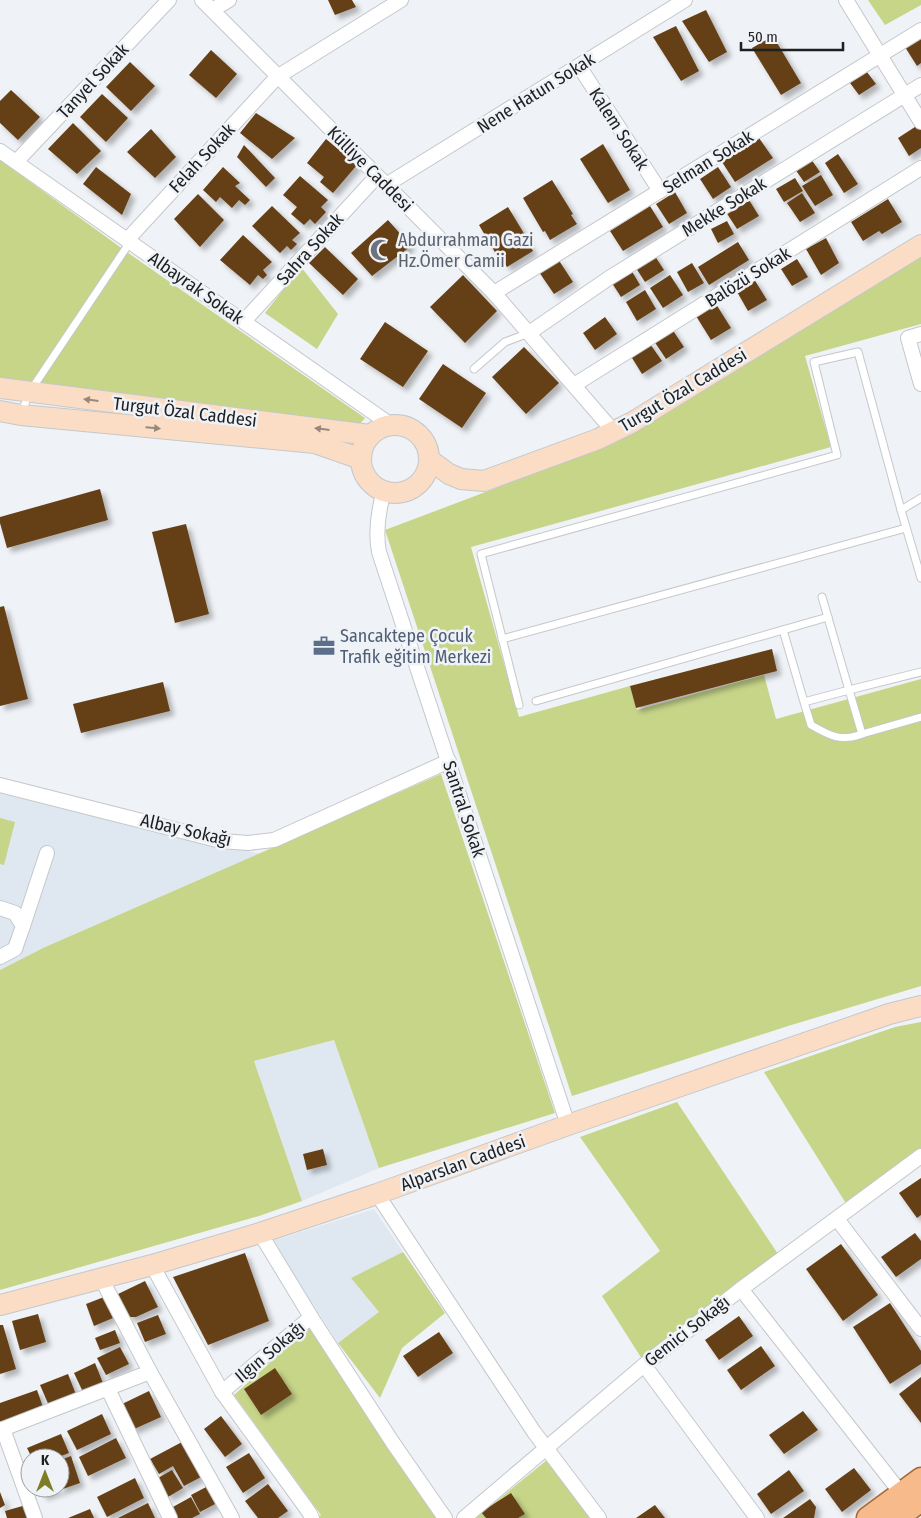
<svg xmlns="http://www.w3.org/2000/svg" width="921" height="1518" viewBox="0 0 921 1518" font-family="'Fira Sans Condensed',sans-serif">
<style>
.built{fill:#dfe8f1}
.green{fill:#c6d588}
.building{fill:#654015;filter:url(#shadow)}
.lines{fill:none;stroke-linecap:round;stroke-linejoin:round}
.lane-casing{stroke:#c4c8cb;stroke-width:9}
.street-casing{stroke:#c4c8cb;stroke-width:16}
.secondary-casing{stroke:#c4c8cb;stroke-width:22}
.primary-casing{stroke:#a76733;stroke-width:25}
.lane{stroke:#fff;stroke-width:7}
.street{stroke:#fff;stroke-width:14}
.secondary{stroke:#fbddc5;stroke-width:20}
.primary{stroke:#f7bb8b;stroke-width:22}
.oneway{fill:#98887b}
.labels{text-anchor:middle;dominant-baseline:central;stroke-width:5;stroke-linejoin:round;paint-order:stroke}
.street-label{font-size:18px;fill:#1e1f20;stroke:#eff2f6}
.worship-label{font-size:18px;fill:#5b616d;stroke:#eff2f6;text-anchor:start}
.service-label{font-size:18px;fill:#4e5e75;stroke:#eff2f6;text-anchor:start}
</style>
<defs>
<filter id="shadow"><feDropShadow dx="4.5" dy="4.5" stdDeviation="2.5" flood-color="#0004"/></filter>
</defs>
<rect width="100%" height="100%" fill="#eff2f6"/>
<g class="built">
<path d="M0 790 260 854 39 950 0 970Z"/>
<path d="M334 1040 379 1168 302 1201 254 1061Z"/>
<path d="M374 1209 403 1252 351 1278 379 1312 338 1343 272 1241Z"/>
</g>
<g class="green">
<path d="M868 0H921V5L885 25Z"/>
<path d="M0 160 131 255 365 418 355 429 0 380Z"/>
<path d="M921 255V324L805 356 831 447 471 547 519 717 630 686 637 710 764 675 776 719 921 679V986L788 1026 572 1096 385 530 613 444Z"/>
<path d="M301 267 338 314 317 349 265 313Z"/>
<path d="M441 774 555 1113 379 1168 334 1040 254 1061 302 1201 259 1216 0 1290V970L43 948Z"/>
<path d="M0 818 15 822 4 865 0 864Z"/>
<path d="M921 1022V1149L847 1205 764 1072 895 1027Z"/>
<path d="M677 1102 778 1254 642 1359 602 1296 660 1251 580 1137Z"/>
<path d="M403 1252 445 1313 402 1348 380 1398 338 1343 379 1312 351 1278Z"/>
<path d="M310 1327 442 1518H317L321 1515 234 1395Z"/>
<path d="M547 1460 590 1518H476Z"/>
</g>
<g class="building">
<path d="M328 0H352L356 7 335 15Z"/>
<path d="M706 10 727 52 709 62 682 21Z"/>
<path d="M676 26 699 71 681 81 653 37Z"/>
<path d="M773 36 801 83 781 95 752 48Z"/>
<path d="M921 37V63L917 66 905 47Z"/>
<path d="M211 50 237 74 216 98 189 75Z"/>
<path d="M130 62 155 86 131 111 106 87Z"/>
<path d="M867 72 876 84 859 95 850 83Z"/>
<path d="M11 90 40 117 18 140 0 123V101Z"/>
<path d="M102 94 128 118 106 142 80 117Z"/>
<path d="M256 113 295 138 272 159 240 133Z"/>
<path d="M73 123 101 151 77 174 48 149Z"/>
<path d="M918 125 921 129V148L909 156 898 138Z"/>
<path d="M151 129 176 157 155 178 127 152Z"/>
<path d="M759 138 773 158 735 182 722 162Z"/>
<path d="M326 139 357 165 333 193 320 182 324 177 307 163Z"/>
<path d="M603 144 630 190 608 203 580 159Z"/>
<path d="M244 145 275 178 266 187 237 157Z"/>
<path d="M838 154 858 184 844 193 825 163Z"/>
<path d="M811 159 820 172 804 182 795 169Z"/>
<path d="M96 167 131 194 122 215 83 184Z"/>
<path d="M223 167 240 183 235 186 250 200 245 205 239 200 232 208 220 197 216 202 203 190Z"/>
<path d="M718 167 731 187 713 199 700 179Z"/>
<path d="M821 175 833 195 815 206 802 186Z"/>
<path d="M300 176 328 200 321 207 326 212 315 224 310 219 304 225 291 214 297 207 283 195Z"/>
<path d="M795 178 803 191 784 202 776 189Z"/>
<path d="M552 180 573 214 571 215 577 224 550 240 545 231 543 232 523 198Z"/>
<path d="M675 192 687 213 669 224 656 204Z"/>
<path d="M802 193 815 213 800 222 787 203Z"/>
<path d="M198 194 224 220 200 247 174 219Z"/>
<path d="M746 195 759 216 737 229 724 209Z"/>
<path d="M888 199 902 222 882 234 879 231 863 241 851 222Z"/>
<path d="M272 206 300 233 292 240 297 244 291 250 287 246 280 253 252 226Z"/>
<path d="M650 206 663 227 623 251 610 231Z"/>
<path d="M508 207 528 240 527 241 533 251 507 267 501 258 499 259 479 225Z"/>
<path d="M388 220 411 246 372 276 351 253Z"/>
<path d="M727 221 734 234 718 243 711 229Z"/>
<path d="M243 235 272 262 263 270 267 275 263 279 258 275 250 285 220 260Z"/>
<path d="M826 238 839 263 821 275 806 249Z"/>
<path d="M738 242 749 260 709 285 698 267Z"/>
<path d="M325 247 358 279 343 295 309 263Z"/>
<path d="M653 253 664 270 645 282 634 265Z"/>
<path d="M558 259 573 282 554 294 539 272Z"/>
<path d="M797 259 808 277 792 286 781 269Z"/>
<path d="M692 263 704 283 688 292 677 272Z"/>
<path d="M630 268 640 285 621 297 610 280Z"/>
<path d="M463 275 497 311 465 343 430 307Z"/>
<path d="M670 275 683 295 663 308 650 288Z"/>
<path d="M754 279 767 300 748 311 736 290Z"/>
<path d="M645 290 656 309 637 321 626 302Z"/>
<path d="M716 304 731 328 711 340 696 316Z"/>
<path d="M605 317 617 334 595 350 583 333Z"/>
<path d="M385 322 428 351 403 387 360 359Z"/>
<path d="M670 326 684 347 666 359 652 338Z"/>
<path d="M648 341 662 361 642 374 629 353Z"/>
<path d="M524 347 559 383 526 414 492 377Z"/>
<path d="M443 364 486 393 462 428 419 399Z"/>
<path d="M100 489 108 520 7 548 0 523V517Z"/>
<path d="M186 524 209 614 175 623 152 532Z"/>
<path d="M4 606 28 699 0 706V607Z"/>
<path d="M772 649 777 671 636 708 630 686Z"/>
<path d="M163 682 170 711 81 733 73 704Z"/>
<path d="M323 1149 327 1165 307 1170 303 1154Z"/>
<path d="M921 1178V1215L917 1218 899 1193Z"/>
<path d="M915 1233 921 1241V1259L896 1277 881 1257Z"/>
<path d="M841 1244 878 1295 843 1321 806 1269Z"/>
<path d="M245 1253 269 1321 208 1345 173 1277Z"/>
<path d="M145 1281 158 1307 136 1317H129L118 1294Z"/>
<path d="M104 1297 113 1318 94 1326 86 1304Z"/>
<path d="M890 1303 921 1351V1364L890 1384 853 1327Z"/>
<path d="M38 1314 46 1342 20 1350 12 1321Z"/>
<path d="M158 1315 166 1334 145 1342 137 1323Z"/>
<path d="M739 1316 753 1336 719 1360 705 1340Z"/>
<path d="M0 1325H3L16 1369 0 1374Z"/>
<path d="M115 1330 120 1343 100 1350 95 1338Z"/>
<path d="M439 1332 453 1353 418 1377 403 1356Z"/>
<path d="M761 1346 775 1366 741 1390 727 1370Z"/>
<path d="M120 1347 129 1364 106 1375 97 1358Z"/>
<path d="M95 1363 103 1383 83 1392 74 1373Z"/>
<path d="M275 1368 292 1394 261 1415 244 1389Z"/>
<path d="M68 1374 77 1397 50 1408 40 1385Z"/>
<path d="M921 1377V1423L899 1394Z"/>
<path d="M37 1390 44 1410 0 1425V1403Z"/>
<path d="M149 1391 161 1417 132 1430 120 1405Z"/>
<path d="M803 1411 818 1430 784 1454 769 1435Z"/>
<path d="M102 1414 111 1434 77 1450 67 1431Z"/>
<path d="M221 1416 242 1444 225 1457 204 1429Z"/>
<path d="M61 1434 69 1453 56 1458H32L27 1448Z"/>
<path d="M116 1438 126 1458 88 1476 79 1457Z"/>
<path d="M182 1442 201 1477 184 1486 173 1466 159 1474 150 1459Z"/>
<path d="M249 1453 265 1478 243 1493 226 1467Z"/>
<path d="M71 1456 80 1483 43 1496 40 1488H60V1460Z"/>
<path d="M854 1468 871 1490 842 1512 825 1489Z"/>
<path d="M172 1470 183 1488 168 1497 158 1478Z"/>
<path d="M789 1470 804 1491 771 1514 757 1494Z"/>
<path d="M135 1478 144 1498 107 1517 97 1497Z"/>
<path d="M268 1484 288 1511 278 1518H258L245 1501Z"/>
<path d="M208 1486 217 1503 200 1512 191 1495Z"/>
<path d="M0 1492 5 1505 0 1508Z"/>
<path d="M511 1493 525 1514 518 1518H486L481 1512Z"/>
<path d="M191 1497 200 1514 192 1518H176L171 1508Z"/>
<path d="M810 1499 816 1507 814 1518H783Z"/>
<path d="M148 1503 155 1518H118Z"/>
<path d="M26 1505 31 1518H7L5 1511Z"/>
<path d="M655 1505 665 1518H636Z"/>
<path d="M90 1509 94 1518H68Z"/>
</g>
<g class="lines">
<g class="lane-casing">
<g id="lane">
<path d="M474 369 505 342 529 333"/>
<path d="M22 412 29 393 130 242"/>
<path d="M901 510 921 578"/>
<path d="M822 597 849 690 921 672"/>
<path d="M783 630 804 702 849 690 862 734C841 742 830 736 811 725L804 702"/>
<path d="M502 639 906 528"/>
<path d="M536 701 828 617"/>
<path d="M519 705 481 554 837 455 814 362 858 352 901 510 921 498"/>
<path d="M862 734 921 717"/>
</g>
</g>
<g class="street-casing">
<g id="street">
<path d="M202 0 494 293 614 432"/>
<path d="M846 0 921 122"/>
<path d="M212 10 229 0"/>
<path d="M579 66 660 191"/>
<path d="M0 151 391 425"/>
<path d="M16 162 169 0"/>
<path d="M386 185 685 0"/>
<path d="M127 240 277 77 401 0"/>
<path d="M494 293 921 30"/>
<path d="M244 321 377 176"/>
<path d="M529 333 609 278 921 85"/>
<path d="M921 334 908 338 921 384"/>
<path d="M574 385 921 168"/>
<path d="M384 491C378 512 375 531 379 552L568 1125"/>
<path d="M0 785 221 841 248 843 274 840 449 761"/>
<path d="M0 908 15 913 23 926 15 949 0 957"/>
<path d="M23 926 47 853"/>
<path d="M377 1194 534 1432 599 1518"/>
<path d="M837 1219 921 1329"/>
<path d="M152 1265 222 1392 309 1512 312 1518"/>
<path d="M741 1289 901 1493"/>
<path d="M311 1317 393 1443 445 1518"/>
<path d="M644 1365 757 1518"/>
<path d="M150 1372 232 1518"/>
<path d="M108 1389 170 1518"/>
<path d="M222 1392 311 1317 260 1233"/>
<path d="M3 1429 35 1518"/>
<path d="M0 1430 150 1372 101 1278"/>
<path d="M464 1518 644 1365 741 1289 921 1156"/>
</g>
</g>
<g class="secondary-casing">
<g id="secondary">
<path d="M0 388 370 435"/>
<path d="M0 411 21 415 315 443 361 459"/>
<circle cx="395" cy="459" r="34"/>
<path d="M430 460 449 474 461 479 484 481 598 439 631 423 921 245"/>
<path d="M0 1305 152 1265 260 1233 377 1194 568 1125 889 1014 921 1006"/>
</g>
</g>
<g class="primary-casing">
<g id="primary">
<path d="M868 1518 921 1479"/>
<path d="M897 1518 921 1500"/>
</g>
</g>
<use href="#lane" class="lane"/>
<use href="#street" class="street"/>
<use href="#secondary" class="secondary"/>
<use href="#primary" class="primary"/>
</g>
<defs><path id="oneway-solid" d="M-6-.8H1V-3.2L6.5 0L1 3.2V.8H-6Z" transform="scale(1.25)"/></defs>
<g class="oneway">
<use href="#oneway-solid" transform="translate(91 400) rotate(-173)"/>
<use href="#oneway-solid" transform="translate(153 428) rotate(5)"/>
<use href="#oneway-solid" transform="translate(322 429) rotate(-173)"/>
</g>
<defs>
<g id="mosque-bare" transform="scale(1.725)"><path d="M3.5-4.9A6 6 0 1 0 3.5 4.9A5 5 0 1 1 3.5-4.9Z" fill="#6b7280" stroke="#eff2f6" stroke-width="2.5" paint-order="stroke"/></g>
<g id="office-bare" transform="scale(1.725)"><path d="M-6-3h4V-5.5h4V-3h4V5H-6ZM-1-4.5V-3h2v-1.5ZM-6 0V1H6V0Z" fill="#5c6f8a" stroke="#eff2f6" stroke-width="2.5" paint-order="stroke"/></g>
</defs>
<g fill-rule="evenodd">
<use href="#mosque-bare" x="381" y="250"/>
<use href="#office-bare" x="324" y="646"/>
</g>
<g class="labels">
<g class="street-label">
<text transform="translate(93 81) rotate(-47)">Tanyel Sokak</text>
<text transform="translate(536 93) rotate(-32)">Nene Hatun Sokak</text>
<text transform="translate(619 129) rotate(57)">Kalem Sokak</text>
<text transform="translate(202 158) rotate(-47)">Felah Sokak</text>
<text transform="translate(708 162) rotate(-32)">Selman Sokak</text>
<text transform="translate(370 169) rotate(45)">Külliye Caddesi</text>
<text transform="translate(724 207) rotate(-32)">Mekke Sokak</text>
<text transform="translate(310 249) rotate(-48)">Sahra Sokak</text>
<text transform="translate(748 277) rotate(-32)">Balözü Sokak</text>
<text transform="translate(196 288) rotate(35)">Albayrak Sokak</text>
<text transform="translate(683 390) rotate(-31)">Turgut Özal Caddesi</text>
<text transform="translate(185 412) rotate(7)">Turgut Özal Caddesi</text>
<text transform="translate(464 809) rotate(72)">Santral Sokak</text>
<text transform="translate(186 830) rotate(13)">Albay Sokağı</text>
<text transform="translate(463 1163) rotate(-20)">Alparslan Caddesi</text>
<text transform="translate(687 1331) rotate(-38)">Gemici Sokağı</text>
<text transform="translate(270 1352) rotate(-40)">Ilgın Sokağı</text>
</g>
<g class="worship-label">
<text x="398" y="240">Abdurrahman Gazi<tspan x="398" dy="21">Hz.Ömer Camii</tspan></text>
</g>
<g class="service-label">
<text x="340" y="636">Sancaktepe Çocuk<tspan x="340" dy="21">Trafik eğitim Merkezi</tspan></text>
</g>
</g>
<g transform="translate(45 1473)"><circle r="24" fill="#eff2f6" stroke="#9b9ea0"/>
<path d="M0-4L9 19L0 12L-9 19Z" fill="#7d7e26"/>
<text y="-8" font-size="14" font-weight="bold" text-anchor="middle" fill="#1e1f20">K</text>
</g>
<path d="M741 42v8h102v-8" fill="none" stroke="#1e1f20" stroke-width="2.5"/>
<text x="748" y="42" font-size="15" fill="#1e1f20" stroke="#eff2f6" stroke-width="4" paint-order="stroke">50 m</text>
</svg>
